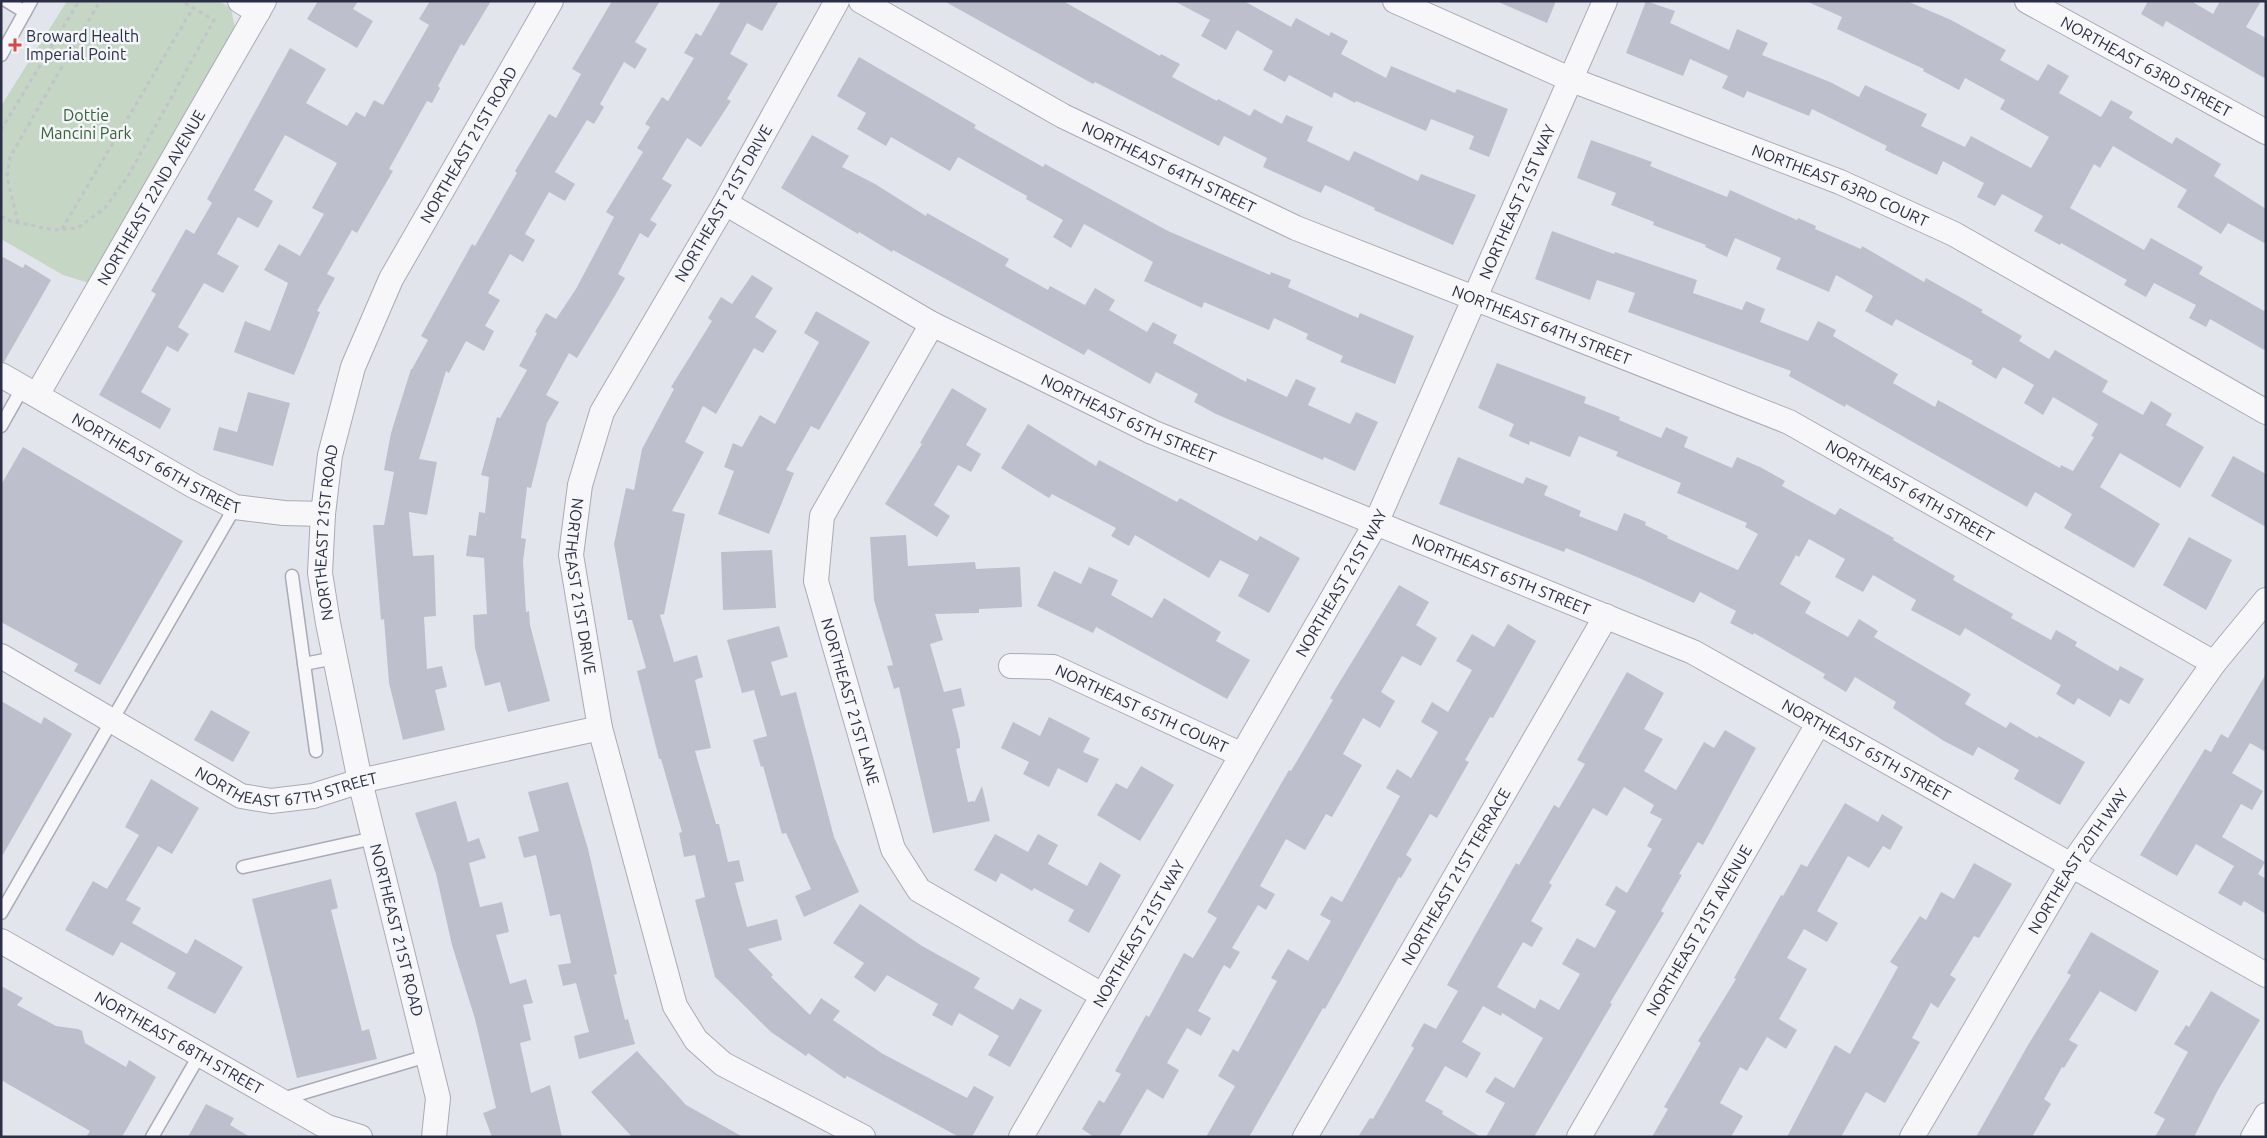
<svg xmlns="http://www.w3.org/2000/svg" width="2267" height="1138" viewBox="0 0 2267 1138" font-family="Ubuntu,sans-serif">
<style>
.green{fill:#c5d6c4}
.building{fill:#bdc0cc;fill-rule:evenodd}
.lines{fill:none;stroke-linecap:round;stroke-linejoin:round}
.lane-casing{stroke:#a8abb7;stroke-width:15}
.street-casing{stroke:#a8abb7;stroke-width:26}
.path{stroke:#c2c3cb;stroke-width:3;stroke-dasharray:4 4;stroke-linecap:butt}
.lane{stroke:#f7f7fa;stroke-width:12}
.street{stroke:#f7f7fa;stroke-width:24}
.poi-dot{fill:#d44a45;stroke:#f3f5f9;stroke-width:2}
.labels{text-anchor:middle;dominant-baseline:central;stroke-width:5;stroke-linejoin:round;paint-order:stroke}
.poi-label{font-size:16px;fill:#2a2f45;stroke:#f3f5f9;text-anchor:start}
.street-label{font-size:16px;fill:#2a2f45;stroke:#f3f5f9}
.park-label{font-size:16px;fill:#376237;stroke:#f3f5f9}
</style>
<rect width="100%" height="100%" fill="#e3e5ec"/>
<path class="green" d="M67 1H219L231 8 235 29 89 283 63 275 1 239V106Z"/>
<g class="building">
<path d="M318 1H358L353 9 373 21 357 48 307 19Z"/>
<path d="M430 1H491L464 46 461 44 438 86 440 88 432 103 427 101 389 169 393 171 357 233 352 230 327 274 335 278 317 311 320 312 294 375 234 352 245 321 270 331 288 283 264 270 279 244 300 256 324 214 312 208 337 163 285 135 254 190 273 201 258 228 238 217 217 254 239 266 223 293 204 283 178 327 189 334 178 352 167 346 141 392 171 409 160 429 99 395 156 294 151 291 186 229 194 234 212 203 207 199 290 48 326 69 306 103 347 126 356 112 365 117 374 100 383 105 429 25 419 19Z"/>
<path d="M612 1H660L635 42 647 49 635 69 624 62 600 104 604 107 594 124 587 120 555 172 575 184 565 201 549 192 525 234 535 240 523 262 510 254 488 293 500 300 485 326 494 331 484 351 466 341 449 373 446 371 419 459 437 462 427 515 409 512 413 556 434 555 436 616 424 617 427 669 442 666 447 687 435 690 445 730 403 740 389 683 384 619 381 620 373 525H384L394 472 384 470 391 433 411 369H412L428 340 421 336 472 244 475 246 517 173 515 171 549 114 556 118 581 74 572 69Z"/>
<path d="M721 1H779L762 31 747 23 730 54 748 64 727 99 731 101 701 147 687 138 662 179 672 185 650 220 657 224 648 238 640 233 618 274 625 278 613 299 577 358 569 353 546 395 559 402 547 423 531 488 527 487 521 538 526 539 523 561 526 612 529 611 530 625 550 701 508 712 500 682 485 686 475 648 473 615 487 614 484 558 466 556 469 535 476 536 479 512 485 513 489 477 481 475 497 417 500 418 527 370 519 366 537 333 535 332 546 313 556 319 576 289 614 217 606 212 643 152 637 148 650 127 645 124 662 97 668 101 694 58 684 53 696 33 701 36Z"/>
<path d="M944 1H1063L1160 56 1161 54 1180 64 1172 77 1217 101 1218 99 1250 116 1254 109 1282 124 1286 115 1313 127 1307 141 1349 161 1354 151 1418 181 1421 174 1476 195 1453 245 1374 210 1375 208 1325 185 1321 193 1263 167 1267 158 1224 136 1219 146 1095 82 1093 84Z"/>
<path d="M1174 1H1244L1291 27 1296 18 1329 36 1331 32 1348 41 1341 54 1386 78 1391 66 1455 93 1457 89 1508 109 1489 157 1469 149 1474 136 1431 119 1426 131 1356 101 1355 103 1334 92 1332 98 1289 75 1285 82 1263 70 1273 51 1237 30 1226 50 1201 36 1210 20Z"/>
<path d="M1496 1H1556L1547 23Z"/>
<path d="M1646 1 1675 11 1670 23 1729 50 1737 29 1768 43 1762 55 1830 82 1859 97 1865 85 1927 114 1921 126 1965 147 1971 136 2031 168 2049 137 2000 109 2005 100 1965 78 1959 90 1923 71 1924 69 1837 29 1842 17 1806 1H1907L1951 20 2006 50 2000 60 2038 81 2048 64 2069 76 2059 93 2101 117 2111 100 2133 112 2129 118 2172 144 2176 137 2221 164 2214 176 2266 209V244L2228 223 2221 234 2177 207 2187 190 2113 146 2100 168 2094 164 2070 208 2144 250 2151 238 2203 267 2199 274 2266 312V351L2210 319 2206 327 2189 318 2196 305 2154 283 2146 297 2124 285 2127 280 2061 243 2060 245 2034 231 2043 216 2002 194 1995 206 1977 197 1984 183 1943 161 1937 175 1885 150 1887 146 1812 109 1809 116 1747 91 1744 98 1722 88 1728 76 1690 59 1683 76 1626 53Z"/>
<path d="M2148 1H2191L2213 14 2220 1H2261L2246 27 2266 38V79L2166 21 2163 27 2141 14Z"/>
<path d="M859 57 976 125 974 128 1043 167 1045 164 1168 231 1270 275 1271 272 1291 280 1288 287 1358 318 1360 313 1414 336 1395 384 1340 362 1343 356 1306 339 1308 334 1274 318 1269 330 1204 302 1202 308 1144 281 1153 262 1084 224 1071 248 1053 237 1063 220 1026 199 1027 196 958 157 950 171 891 137 886 146 857 129 866 113 837 96Z"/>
<path d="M812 135 849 156 842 167 875 184 926 216 927 213 1009 259 1005 266 1048 290 1050 286 1085 305 1095 288 1115 300 1109 310 1147 332 1153 322 1177 335 1173 343 1246 382 1247 378 1287 397 1296 379 1316 388 1308 405 1350 424 1356 412 1378 422 1355 471 1324 457 1323 460 1216 414 1194 402 1198 394 1156 372 1150 384 1088 349 1084 355 893 250 892 252 859 232 858 234 781 188Z"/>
<path d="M1591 140 1652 162 1650 166 1727 197 1730 190 1797 220 1798 218 1816 226 1815 229 1861 249 1862 246 1924 282 1926 278 1983 310 1981 312 2022 336 2019 341 2049 359 2055 350 2108 381 2102 392 2143 415 2151 401 2172 414 2166 425 2204 447 2180 488 2120 453 2100 487 2160 524 2134 568 2064 528 2072 514 2035 492 2027 507 1846 404 1845 407 1789 376 1791 371 1628 312 1635 293 1597 280 1590 300 1535 279 1552 231 1614 254 1615 252 1697 280 1693 293 1742 310 1746 301 1765 309 1760 322 1808 341 1818 321 1836 330 1833 336 1898 374 1893 383 1935 407 1938 400 2060 468 2061 465 2073 471 2094 437 2091 436 2098 424 2053 397 2043 415 2024 403 2034 385 2003 367 1996 379 1971 364 1973 361 1896 319 1892 326 1865 311 1873 296 1836 275 1829 292 1776 269 1781 258 1735 238 1727 257 1705 247 1706 245 1653 225 1654 222 1611 205 1616 193 1577 178Z"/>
<path d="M1 256 23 268 25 264 51 280 4 362 1 361Z"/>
<path d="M752 275 773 288 755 317 777 331 763 353 754 348 716 414 703 406 685 442 704 452 672 511 685 514 664 614 660 615 674 662 697 655 703 677 695 680 711 748 695 751 716 824H719L728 862 739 860 744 881 735 883 747 927 777 919 782 940 748 949 773 975 771 977 810 1015 821 998 840 1011 833 1020 883 1054 967 1098 974 1086 994 1097 972 1137H959L847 1076 845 1079 808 1053 806 1056 771 1032 715 977 695 900 705 897 695 855 684 857 679 833 682 832 661 759H659L637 671 646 668 632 620H628L614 544 626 488 634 490 642 449 674 389 671 387 712 321 708 318 721 297 732 304Z"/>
<path d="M816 311 870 342 819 430 811 426 786 470 794 473 769 534 718 514 734 471 724 467 733 443 742 447 760 415 775 424 819 342 804 333Z"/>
<path d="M1497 363 1586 397 1584 403 1620 417 1619 420 1661 438 1666 427 1688 437 1684 447 1732 468 1737 457 1762 468 1785 481 1782 486 1835 515 1840 508 1894 538 1893 540 1955 576 1953 580 2013 614 2011 618 2051 640 2056 630 2077 642 2075 646 2118 671 2120 666 2144 679 2129 704 2120 699 2110 717 2078 698 2074 705 2056 694 2061 685 1965 628 1960 636 1911 610 1916 600 1873 575 1863 592 1835 577 1845 559 1809 539 1799 557 1796 555 1780 584 1811 602 1805 613 1848 637 1859 619 1878 631 1874 637 1971 694 1965 704 2006 728 2010 722 2037 738 2039 736 2085 762 2060 805 2014 779 2019 770 1978 747 1973 756 1944 741 1893 708 1896 702 1855 677 1846 692 1823 678 1825 674 1754 633 1753 635 1730 623 1736 611 1700 592 1694 603 1639 578 1566 548 1564 552 1439 504 1458 457 1523 484 1526 477 1548 486 1544 495 1581 511 1579 516 1617 531 1624 513 1646 522 1645 525 1668 536 1667 538 1738 570 1758 534 1745 527 1747 523 1677 493 1681 483 1616 456 1618 452 1579 436 1570 457 1530 441 1529 445 1509 436 1514 424 1478 408Z"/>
<path d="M952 388 987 409 966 445 981 454 971 472 958 465 934 505 950 516 937 537 885 504 922 444 920 443Z"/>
<path d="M248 392 290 403 273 466 213 450 219 427 237 432Z"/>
<path d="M1028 424 1096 466 1099 460 1177 502 1180 498 1257 541 1260 536 1300 558 1269 613 1238 596 1249 575 1220 560 1209 578 1135 535 1129 546 1111 536 1116 528 1052 494 1049 498 1001 468Z"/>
<path d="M23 447 183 541 100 685 74 671 78 664 1 622V485Z"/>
<path d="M2233 456 2266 474V527L2211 496Z"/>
<path d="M906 535 908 566 975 562 976 569 1020 567 1022 607 979 609V613L935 614 943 640 930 644 944 692 961 688 965 706 952 709 960 741V748L956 749 968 802 974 801V803L982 786 990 821 933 833 899 687 894 689 887 666 893 665 874 600 870 537Z"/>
<path d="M2189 537 2232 560 2206 610 2163 585Z"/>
<path d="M772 550 776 608 723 610 721 552Z"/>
<path d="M1089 567 1118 580 1111 595 1152 618 1164 598 1221 632 1216 641 1250 660 1227 699 1096 627 1093 633 1037 606 1054 571 1081 584Z"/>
<path d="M1399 585 1429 602 1416 625 1437 638 1421 666 1402 656 1381 692 1395 701 1380 728 1363 718 1343 754 1362 765 1332 817 1326 814 1305 850 1286 839 1260 886 1275 894 1266 910 1258 905 1232 948 1240 952 1230 969 1224 965 1198 1011 1211 1018 1201 1036 1187 1028 1167 1063 1179 1070 1163 1099 1147 1089 1119 1137H1094L1082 1129 1099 1100 1104 1103 1121 1074 1115 1071 1146 1015 1149 1017 1184 953 1193 958 1217 918 1207 912 1289 770 1291 771 1333 700 1330 698 1339 683Z"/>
<path d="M1508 624 1536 641 1493 718 1490 717 1465 760 1469 762 1437 818 1430 814 1406 855 1412 859 1401 878 1399 877 1325 1009 1323 1008 1249 1137H1206L1235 1086 1218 1076 1233 1049 1238 1052 1277 981 1271 978 1288 949 1308 961 1331 921 1320 915 1331 896 1342 902 1400 796 1386 788 1397 769 1411 778 1438 732 1421 722 1432 702 1448 712 1472 670 1456 661 1472 634 1494 647Z"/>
<path d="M779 626 788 657 771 662 781 696 796 692 834 837 859 892 804 917 795 896 811 889 786 833 782 834 763 766 761 767 753 740 767 736 754 690 742 693 727 640Z"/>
<path d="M1627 672 1664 693 1644 729 1663 739 1644 771 1676 790 1704 742 1714 748 1725 730 1756 748 1703 845 1698 842 1679 874 1682 875 1661 911 1664 913 1610 1003 1612 1004 1534 1137H1486L1505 1103 1485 1092 1495 1077 1514 1088 1543 1038 1502 1013 1501 1016 1483 1006 1462 1042 1481 1053 1467 1078 1445 1066 1425 1101 1443 1111 1442 1114 1481 1137H1358L1370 1118 1373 1119 1414 1048 1411 1046 1424 1023 1436 1029 1458 991 1447 985 1516 863 1519 865 1554 805 1559 808 1585 764 1577 760ZM1624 787 1654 805 1650 813 1662 819 1647 846 1652 849 1627 893 1616 886 1605 905 1616 911 1595 948 1577 938 1562 964 1580 974 1559 1010 1540 999 1535 1009 1497 987 1523 942 1532 947 1543 928 1531 921 1552 885 1549 883 1593 808 1607 816Z"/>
<path d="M2266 674V752L2250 743 2232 773 2263 791 2252 810 2241 804 2222 837 2265 862 2258 874 2266 879V914L2244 901 2241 906 2218 893 2234 866 2196 844 2177 876 2140 855 2205 749 2211 752 2221 734 2228 738Z"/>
<path d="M1 701 41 724 44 717 72 734 1 858Z"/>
<path d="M211 710 250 732 233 762 194 740Z"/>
<path d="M1049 717 1090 738 1083 752 1099 759 1087 783 1058 768 1049 787 1023 774 1029 762 1001 748 1013 722 1040 736Z"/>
<path d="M1141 766 1174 785 1140 841 1097 815 1116 783 1127 789Z"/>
<path d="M151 779 199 808 172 854 158 846 126 900 141 908 132 923 187 954 195 939 243 967 215 1014 167 988 176 973 121 942 113 956 65 930 93 881 107 889 139 835 125 827Z"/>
<path d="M568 782 588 849 617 974 614 975 625 1020 628 1019 635 1044 579 1059 574 1036 589 1032 576 983 563 986 558 965 571 963 560 914 550 916 536 855 524 858 518 837 539 831 528 792Z"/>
<path d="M456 801 468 842 479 838 486 858 469 863 480 907 502 902 509 932 496 935 510 984 526 979 533 1003 523 1005 531 1040 520 1043 531 1093 550 1085 562 1137H492L483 1113 496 1108 475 1019 452 945 436 874 415 813Z"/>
<path d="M1845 803 1878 822 1882 814 1903 827 1890 850 1883 846 1869 868 1848 856 1817 911 1838 923 1827 942 1804 929 1787 958 1807 969 1779 1019 1797 1030 1786 1049 1767 1037 1747 1071 1740 1067 1720 1103 1743 1116 1731 1137H1652L1668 1109 1664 1107 1701 1043 1698 1041 1736 979 1734 978 1781 895 1783 896 1801 864 1807 867Z"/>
<path d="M995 834 1028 852 1038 834 1058 845 1048 864 1087 886 1100 862 1121 875 1089 933 1068 921 1074 910 1034 888 1032 891 1001 873 996 882 974 870Z"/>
<path d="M1974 863 2012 884 1979 938 1974 936 1950 975 1956 979 1938 1008 1931 1003 1912 1038 1920 1042 1885 1103 1866 1092 1841 1137H1787L1835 1045 1850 1054 1898 967 1890 962 1920 916 1926 920 1941 892 1954 899Z"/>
<path d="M331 879 338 908 331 910 362 1031 369 1029 377 1059 297 1078 252 899Z"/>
<path d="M860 904 922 946 980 978 974 988 1013 1010 1020 998 1042 1010 1010 1067 988 1055 999 1036 959 1013 952 1026 932 1015 938 1004 887 975 875 992 854 977 864 963 833 943Z"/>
<path d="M2091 932 2159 971 2136 1012 2100 991 2069 1040 2078 1045 2064 1068 2062 1067 2044 1099 2051 1104 2032 1137H1976L2028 1045 2071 975 2067 973Z"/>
<path d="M1 986 23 998 17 1005 56 1026 78 1029 82 1031 85 1043 126 1067 129 1060 156 1077 122 1137H86L90 1131 1 1080Z"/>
<path d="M2211 991 2260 1020 2218 1090 2194 1137H2155L2165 1119 2154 1113 2188 1052 2174 1044 2186 1025 2189 1027Z"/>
<path d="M637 1051 686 1105 743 1137H632L591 1092Z"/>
<path d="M206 1104 234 1118 230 1125 250 1137H188Z"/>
</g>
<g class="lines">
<g class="lane-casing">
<g id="lane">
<path d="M7 1 25 12"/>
<path d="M1 55 31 1"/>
<path d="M1 426 23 387"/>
<path d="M292 576 316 751"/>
<path d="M304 664 335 658"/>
<path d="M243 867 374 838"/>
<path d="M1 913 235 507"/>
<path d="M279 1100 427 1056"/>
<path d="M152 1137 200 1054"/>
</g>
</g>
<g class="street-casing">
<g id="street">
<path d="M240 1 258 12"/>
<path id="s1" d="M837 1 725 203 602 412 580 485 571 555 600 728 675 1006 696 1040 723 1064 863 1137"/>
<path id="s2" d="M861 1 1063 116 1296 228 1789 422 2214 663"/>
<path id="s3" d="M1395 1 1572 80 1840 182 1954 234 2266 412"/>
<path id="s4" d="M2027 1 2266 132"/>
<path id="s5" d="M725 203 932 324 1152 432 1693 652 2266 975"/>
<path id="s6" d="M932 324 822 516 816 581 893 849 919 890 1102 995"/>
<path id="s7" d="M1 375 194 486 235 507 284 513 323 514"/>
<path id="s8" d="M37 395 264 1"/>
<path id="s9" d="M1 656 241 796 271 801 313 796 360 781 600 728"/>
<path id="s10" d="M1011 666 1053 667 1242 755"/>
<path id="s11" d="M1 941 327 1127 360 1137"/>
<path id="s12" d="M434 1137 438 1098 360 781 328 623 320 573 323 514 330 455 353 367 391 279 551 1"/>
<path id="s13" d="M1021 1137 1376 523 1605 1"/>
<path id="s14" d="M1305 1137 1606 616"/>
<path id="s15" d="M1579 1137 1818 724"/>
<path id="s16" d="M1912 1137 2072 864 2214 663 2266 600"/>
<path d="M2253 1137 2266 1115"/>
</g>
</g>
<g class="path">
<path d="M1 130 79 1"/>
<path d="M1 216 10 221 54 230 78 228 105 208 128 176 214 20 181 1"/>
<path d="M18 223 7 177 10 157 100 1"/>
<path d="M62 229 193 8"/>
</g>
<use href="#lane" class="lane"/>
<use href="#street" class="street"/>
</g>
<path class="poi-dot" d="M12.5 37.5h5v5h5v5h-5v5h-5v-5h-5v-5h5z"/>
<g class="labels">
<g class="poi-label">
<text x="26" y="36">Broward Health<tspan x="26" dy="18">Imperial Point</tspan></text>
</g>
<g class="street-label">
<text stroke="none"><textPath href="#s4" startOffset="136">NORTHEAST 63RD STREET</textPath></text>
<text stroke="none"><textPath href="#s12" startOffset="1038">NORTHEAST 21ST ROAD</textPath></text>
<text stroke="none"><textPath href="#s2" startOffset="350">NORTHEAST 64TH STREET</textPath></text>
<text stroke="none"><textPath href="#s3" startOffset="482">NORTHEAST 63RD COURT</textPath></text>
<text stroke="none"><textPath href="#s8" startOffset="228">NORTHEAST 22ND AVENUE</textPath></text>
<text transform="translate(723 203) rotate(-60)">NORTHEAST 21ST DRIVE</text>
<text stroke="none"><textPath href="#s13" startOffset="1060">NORTHEAST 21ST WAY</textPath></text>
<text stroke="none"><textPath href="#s2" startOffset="755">NORTHEAST 64TH STREET</textPath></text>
<text stroke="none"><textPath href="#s5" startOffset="458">NORTHEAST 65TH STREET</textPath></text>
<text stroke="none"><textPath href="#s7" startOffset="179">NORTHEAST 66TH STREET</textPath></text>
<text stroke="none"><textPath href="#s2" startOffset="1160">NORTHEAST 64TH STREET</textPath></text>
<text stroke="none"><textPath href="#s12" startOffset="618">NORTHEAST 21ST ROAD</textPath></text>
<text stroke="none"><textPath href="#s5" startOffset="862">NORTHEAST 65TH STREET</textPath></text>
<text stroke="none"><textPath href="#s13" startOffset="640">NORTHEAST 21ST WAY</textPath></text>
<text stroke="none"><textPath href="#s1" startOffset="652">NORTHEAST 21ST DRIVE</textPath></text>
<text stroke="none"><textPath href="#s6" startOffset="412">NORTHEAST 21ST LANE</textPath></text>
<text stroke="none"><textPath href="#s10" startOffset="140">NORTHEAST 65TH COURT</textPath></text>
<text stroke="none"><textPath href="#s5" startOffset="1268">NORTHEAST 65TH STREET</textPath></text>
<text stroke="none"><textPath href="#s9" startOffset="322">NORTHEAST 67TH STREET</textPath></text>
<text stroke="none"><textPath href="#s16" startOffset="322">NORTHEAST 20TH WAY</textPath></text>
<text stroke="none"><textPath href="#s14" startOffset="301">NORTHEAST 21ST TERRACE</textPath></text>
<text transform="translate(397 930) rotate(76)">NORTHEAST 21ST ROAD</text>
<text stroke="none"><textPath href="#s15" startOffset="239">NORTHEAST 21ST AVENUE</textPath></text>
<text stroke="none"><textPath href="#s13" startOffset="235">NORTHEAST 21ST WAY</textPath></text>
<text stroke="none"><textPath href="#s11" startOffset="205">NORTHEAST 68TH STREET</textPath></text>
</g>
<g class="park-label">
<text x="86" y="115">Dottie<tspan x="86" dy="18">Mancini Park</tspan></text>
</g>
</g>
<rect width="2267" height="1138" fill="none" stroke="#2a2f45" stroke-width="5"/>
</svg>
